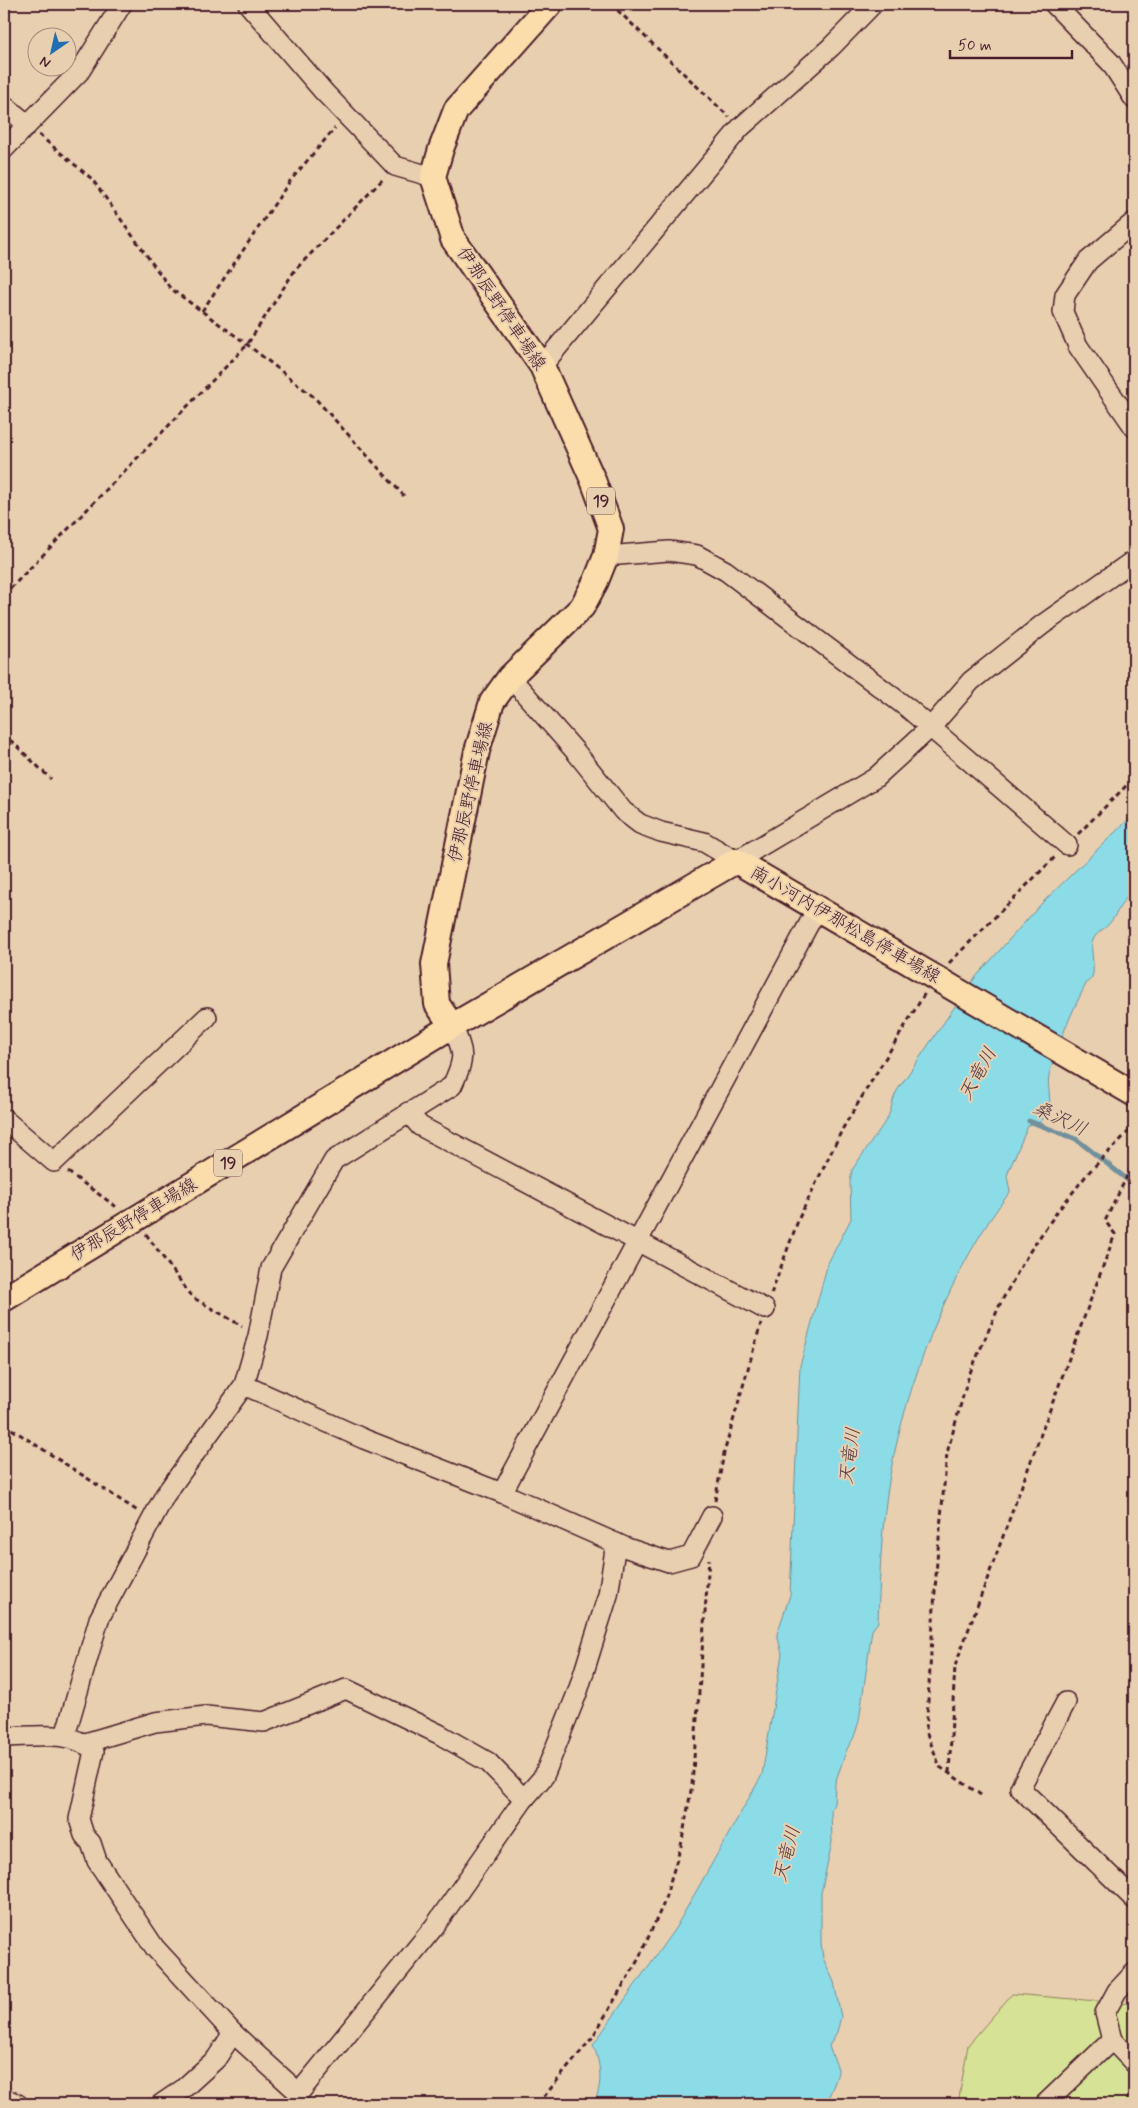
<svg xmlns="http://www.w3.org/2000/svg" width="1138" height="2108" viewBox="0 0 1138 2108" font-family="Mynerve,'Klee One',sans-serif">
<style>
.green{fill:#d6e295;stroke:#908060}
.water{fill:#8bdce7;stroke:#71909c}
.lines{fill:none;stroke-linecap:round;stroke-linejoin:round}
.stream{stroke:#71909c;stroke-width:5}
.minor-casing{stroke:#4a1f2b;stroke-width:22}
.major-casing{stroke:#4a1f2b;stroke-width:28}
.path{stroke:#4a1f2b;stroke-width:3;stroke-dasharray:5 4;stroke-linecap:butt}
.minor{stroke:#e8cfb0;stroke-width:19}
.major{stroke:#faddab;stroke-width:24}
.labels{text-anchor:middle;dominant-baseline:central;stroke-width:4;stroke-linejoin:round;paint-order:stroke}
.shield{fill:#e8cfb0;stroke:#795453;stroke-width:1}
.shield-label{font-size:16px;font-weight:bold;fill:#4a1f2b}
.street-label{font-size:18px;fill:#4a1f2b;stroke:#e8cfb0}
.water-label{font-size:19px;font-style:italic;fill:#543b47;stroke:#e8cfb0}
</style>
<rect width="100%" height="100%" fill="#e8cfb0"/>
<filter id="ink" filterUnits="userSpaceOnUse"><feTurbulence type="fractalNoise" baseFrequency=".02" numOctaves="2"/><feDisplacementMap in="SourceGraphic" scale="10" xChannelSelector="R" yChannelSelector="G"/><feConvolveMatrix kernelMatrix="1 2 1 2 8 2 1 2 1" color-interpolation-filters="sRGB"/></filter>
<g filter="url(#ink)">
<path class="green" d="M1012 1994 1134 2004V2104H958L968 2045Z"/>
<path class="water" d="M1134 814V892C1121 898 1119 913 1109 924 1103 930 1097 932 1093 940 1089 948 1096 967 1092 977 1090 980 1086 983 1085 986 1071 1013 1059 1042 1050 1071 1044 1091 1059 1106 1038 1124L1033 1123 1028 1126 1009 1170 1007 1176 1010 1192C955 1262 913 1367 894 1455 882 1509 880 1566 878 1622L872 1630 859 1721 854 1737 847 1749 835 1783 834 1804 831 1810 832 1842 821 1893V1943L823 1958 834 1982 841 2017 837 2032 829 2046C831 2054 836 2062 838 2069 839 2076 828 2097 826 2104H594C603 2084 601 2064 593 2045L676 1927 762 1775 782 1654 777 1634 790 1595 800 1366 828 1263 851 1219 850 1182 852 1170 887 1119C892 1109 892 1099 898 1089L974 979 1042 903Z"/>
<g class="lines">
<path class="stream" d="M1029 1121 1076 1139 1134 1185"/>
<g class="minor-casing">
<g id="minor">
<path d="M248 4 324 92 395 166 433 177"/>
<path d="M1054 4 1111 63 1134 99"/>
<path d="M4 105 27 124"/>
<path d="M4 149 80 71 122 4"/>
<path d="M1134 222 1088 261 1065 295 1063 312 1078 346 1134 427"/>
<path d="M542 366 740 128 831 47 873 4"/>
<path d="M606 556 669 551 697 555 726 571 909 709 1067 845"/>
<path d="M510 677 575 751 623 811 640 824 661 832 704 842 736 861 875 778 931 727 971 681 1042 625 1134 560"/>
<path d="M408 1112 420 1126 765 1309"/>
<path d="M4 1119 54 1162 207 1017"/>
<path d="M244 1385 364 1439 502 1493 627 1548 669 1562 691 1556 712 1516"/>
<path d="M502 1493 818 907"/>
<path d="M1066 1702 1020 1788 1134 1899"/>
<path d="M65 1736 99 1619 165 1495 244 1385 258 1336 271 1268 334 1160 452 1086C465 1058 465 1054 452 1026"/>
<path d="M4 1737C33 1737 71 1729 94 1751L79 1819 84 1835 91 1843 97 1861 155 1948 233 2033 299 2093 434 1927 524 1799 544 1776 578 1691 608 1595 616 1543"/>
<path d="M85 1743 155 1722 206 1716 264 1722 346 1689 439 1734 488 1762 524 1799"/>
<path d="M1134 1973 1117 1991 1105 2013 1112 2040 1134 2063"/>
<path d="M4 2098 18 2104"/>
<path d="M161 2104 183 2089 216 2059 233 2033"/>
<path d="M1045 2104 1112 2040"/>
</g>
</g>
<g class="major-casing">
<g id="major">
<path d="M452 1026 437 1004 434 964 477 751 492 702 510 677 582 607 596 581 606 556 611 529 593 480 542 366 453 239 433 177 441 149 456 110 550 4"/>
<path d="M4 1299 452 1026 736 861 1134 1094"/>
</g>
</g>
<g class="path">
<path d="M611 4 729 117"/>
<path d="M39 135 92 179 170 288 244 342 314 397 404 496"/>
<path d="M202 311 290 181 335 128"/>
<path d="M4 595 247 345 295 270 385 177"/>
<path d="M4 734 51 779"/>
<path d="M1078 834 1134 778"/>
<path d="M949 963 1056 856"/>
<path d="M68 1172 118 1208"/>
<path d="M146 1234 192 1297 242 1326"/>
<path d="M771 1294 799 1218 843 1128 925 993"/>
<path d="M4 1424 139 1512"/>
<path d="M715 1501 724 1453 761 1323"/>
<path d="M949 1773 955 1666 1115 1234 1105 1221 1134 1162"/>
<path d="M981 1795 940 1767 926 1731 937 1560 947 1453 969 1375 1001 1302 1028 1254 1057 1212 1089 1172 1134 1126"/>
<path d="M538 2104 592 2038 638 1960 663 1905 681 1846 692 1785 709 1559"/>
</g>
<use href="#minor" class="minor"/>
<use href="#major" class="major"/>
</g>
</g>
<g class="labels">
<g class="shield">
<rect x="587" y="487.5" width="28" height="27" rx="4"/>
<rect x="214" y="1149.5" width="28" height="27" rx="4"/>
</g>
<g class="shield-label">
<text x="601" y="501">19</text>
<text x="228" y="1163">19</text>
</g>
<g class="street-label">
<text transform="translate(501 309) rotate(56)">伊那辰野停車場線</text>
<text transform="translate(471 792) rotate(-77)">伊那辰野停車場線</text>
<text transform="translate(845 925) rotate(30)">南小河内伊那松島停車場線</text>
<text transform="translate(134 1220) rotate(-31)">伊那辰野停車場線</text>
</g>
<g class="water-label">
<text transform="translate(978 1074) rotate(-61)">天竜川</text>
<text transform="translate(1060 1119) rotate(25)">桑沢川</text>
<text transform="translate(850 1456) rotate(-82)">天竜川</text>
<text transform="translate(787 1854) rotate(-75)">天竜川</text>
</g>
</g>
<rect width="1138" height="2108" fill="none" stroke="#e8cfb0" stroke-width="20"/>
<rect x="10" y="10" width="1118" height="2088" fill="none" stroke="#4a1f2b" stroke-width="2" filter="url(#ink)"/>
<g transform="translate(52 52) rotate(214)"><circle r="24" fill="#e8cfb0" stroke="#a9897b"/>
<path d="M0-4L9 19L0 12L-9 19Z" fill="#1f6fb2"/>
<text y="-8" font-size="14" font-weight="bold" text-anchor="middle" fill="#4a1f2b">N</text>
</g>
<path d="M950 50v8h122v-8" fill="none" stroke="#4a1f2b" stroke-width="2.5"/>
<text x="958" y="50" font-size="15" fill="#4a1f2b" stroke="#e8cfb0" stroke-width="4" paint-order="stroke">50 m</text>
</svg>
